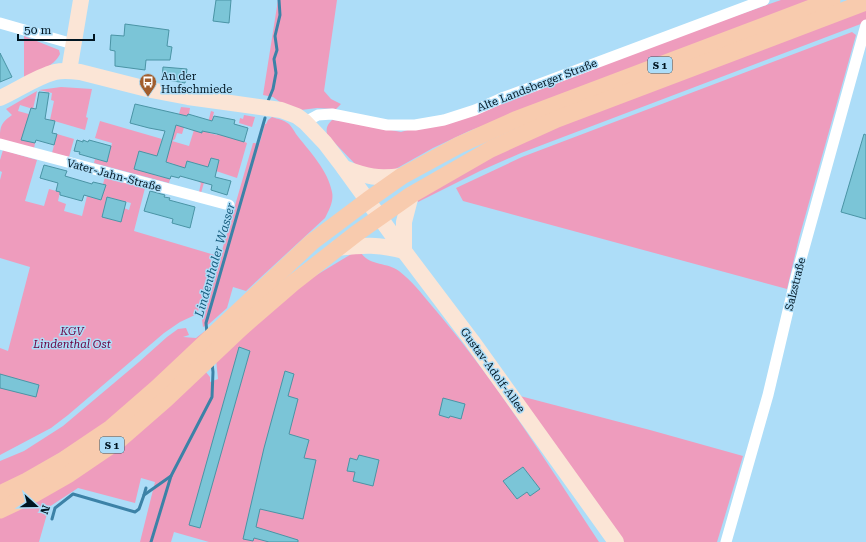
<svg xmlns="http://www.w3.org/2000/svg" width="866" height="542" viewBox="0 0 866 542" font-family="'Roboto Serif',serif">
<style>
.green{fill:#ee9cbd;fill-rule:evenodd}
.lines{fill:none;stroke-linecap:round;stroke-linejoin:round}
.stream{stroke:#3c82a7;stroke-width:3}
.building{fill:#7bc5d7;stroke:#4a94a5}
.street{stroke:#fff;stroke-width:11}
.secondary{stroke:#fbe5d6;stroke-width:16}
.primary{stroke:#f8cbae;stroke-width:17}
.labels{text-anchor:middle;stroke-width:3;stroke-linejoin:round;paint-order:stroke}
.shield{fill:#adddf8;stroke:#345162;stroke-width:1}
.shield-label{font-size:10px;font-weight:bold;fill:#001521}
.poi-label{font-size:11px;fill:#001521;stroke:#adddf8;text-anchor:start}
.street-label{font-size:11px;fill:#001521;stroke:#adddf8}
.park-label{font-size:11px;font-style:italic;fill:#6b013f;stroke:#adddf8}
.water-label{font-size:12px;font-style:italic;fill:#175d7e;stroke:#adddf8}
</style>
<rect width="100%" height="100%" fill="#adddf8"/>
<!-- green -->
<g class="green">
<path d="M278,0H337L324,91L331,99L341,104L336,109L317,108L301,110L280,102L273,97L263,95Z"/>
<path d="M781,0H819L469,131L433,148L392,171L359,168L327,135C326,128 327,125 332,120L345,121L401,132L411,129Z"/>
<path d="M866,9V22L521,153L480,171L418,202L417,200L421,195L528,138Z"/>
<path d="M852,32L856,35L799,238L787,289L463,201L456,188L522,157Z"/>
<path d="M24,36L59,50L60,54C54,67 36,72 24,78Z"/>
<path d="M61,87L92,89L86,117L88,118L85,130L51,120L22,139L35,143L34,149L0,139C0,126 1,123 12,115L6,109L37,91L33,109L20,105L18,111L50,120L54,101L51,100L52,93L39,90Z"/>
<path d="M181,107L190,108L189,114H188L182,134L177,133L175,139L172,141L189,146L194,130L202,133L203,129L206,130L211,111L214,112L209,133L217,135L218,130L247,143L237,178L216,171L219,160L211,158L201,193L199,192L201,183L199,182L203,166L187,161L182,177L180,176L174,164L159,160L155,175L170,179L169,183L94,163L95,159L107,162L112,143L95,138L100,121L162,139L159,149L168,152Z"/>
<path d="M244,115L255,117L252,127L239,123L240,118L243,119Z"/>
<path d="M272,117C278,119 284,120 289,124C292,127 294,131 296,134C309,151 328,170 332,192C334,201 329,210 325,218L246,291L233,287L227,308L209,324L203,327L202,320L253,143H255L259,145L265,124H266L268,120Z"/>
<path d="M57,134L74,139L69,157L52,153Z"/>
<path d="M3,150L37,160L25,201L44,206L49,189L60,192L58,201L66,204L64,211L82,216L87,196L101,200L105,185L103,184L105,177L145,188L134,231L218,256L204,303L195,315L180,322L164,333L68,415L51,428L0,455V348L8,351L30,267L0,258V180L2,172L0,171V160ZM107,197L131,203L129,210L124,208L121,222L102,217Z"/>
<path d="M353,253H361C370,266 387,262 399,271C412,281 422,294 432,306C495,379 546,462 599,542H209L174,532L171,542H140L155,482L141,478L135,503L78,488L49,507L39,542H0V518L205,371L210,377V382L218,379L216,359L305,282Z"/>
<path d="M186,328L189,335L183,337L196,338L205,331V335L100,429L0,488V461L24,451L63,426L139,362L167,337L178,329Z"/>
<path d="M520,396L650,430L743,456L717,542H623Z"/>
</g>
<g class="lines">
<!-- stream -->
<g class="stream">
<path d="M268,101L273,89L276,73L274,59L277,50L275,36L280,15L279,0"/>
<path d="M207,333L206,323L265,118"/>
<path d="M144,495L146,488"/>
<path d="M52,519L55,508L73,494L135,512L139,509L144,495L171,476"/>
<path d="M151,542L171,476L212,397L213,372L212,363"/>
</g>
</g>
<!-- building -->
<g class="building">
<path d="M216,0H231L229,23L213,21Z"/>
<path d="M125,24L169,30L167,46L172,47L170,60H146L145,70L115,66V51L110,50L111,35L124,36Z"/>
<path d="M0,53L12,77L0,82Z"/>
<path d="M163,67L187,69L185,83L162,79Z"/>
<path d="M39,92L49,93L45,119L55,121L52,133L57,134L54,145L36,140L35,143L21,140L31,108L36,109Z"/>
<path d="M135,104L187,116L188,114L212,121L214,116L235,120L234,124L248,128L244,142L217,134L202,131V133L176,125L166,162L185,168L187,161L208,167L211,158L219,160L215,177L231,181L227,195L211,190L212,185L180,176L179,178L171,176L170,179L134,169L139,151L157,156L165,131L149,128L130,123Z"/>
<path d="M864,134L866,135V219L841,212Z"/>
<path d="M77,140L83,142V140L88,142L89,140L111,146L107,162L79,154L80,152L74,151Z"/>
<path d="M44,165L67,171L65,176L92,184L93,182L106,185L101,200L84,195L82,201L60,195V192L56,191L58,183L40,178Z"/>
<path d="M150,191L165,195L164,197L170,198L169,200L195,207L190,228L172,223L173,219L144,211Z"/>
<path d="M107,197L126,202L121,222L102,217Z"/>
<path d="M239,347L250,351L200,528L189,525Z"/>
<path d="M285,371L294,374L288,396L298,399L289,434L309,440L304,458L316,460L303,519L260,509L256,527L298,540V542H269L254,538L253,541L243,539L264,448Z"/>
<path d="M0,374L39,385L36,397L0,388Z"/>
<path d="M443,398L465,404L461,419L450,416L449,418L439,415Z"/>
<path d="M359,455L379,460L373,486L353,481L355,472L347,471L350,458L357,460Z"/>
<path d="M523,467L540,489L530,496L527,492L517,499L503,481Z"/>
</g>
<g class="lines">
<!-- street -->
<g class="street">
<path d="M0,23L73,44"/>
<path d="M305,122L318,115L332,114L387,125H415L444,120L475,110L502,98L764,0"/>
<path d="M0,144L229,205"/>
<path d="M726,542L768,395L796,277L866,25"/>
</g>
<!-- secondary -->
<g class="secondary">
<path d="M69,71L81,0"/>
<path d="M0,98C18,90 36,77 55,72C63,70 72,71 80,72L151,90L188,97L281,110L297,116L305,122L325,143L344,168L404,251L472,341L616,542"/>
<path d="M344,168C368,177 377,179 402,176"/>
<path d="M337,248C364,245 378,244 404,251"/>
<path d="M404,251V222L411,195"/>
</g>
<!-- primary -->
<g class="primary">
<path d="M0,494L27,481L62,461L111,428L157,388L312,242L368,200L402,176L459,145L515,120L832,0"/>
<path d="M0,510L34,494L69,474L119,440L166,399L240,329L293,283L357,233L411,195L491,149L557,119L866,2"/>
</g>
</g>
<!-- icons -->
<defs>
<g id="bus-pin" transform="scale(0.9)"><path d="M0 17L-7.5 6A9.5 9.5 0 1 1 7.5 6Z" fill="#a15d2d" stroke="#adddf8"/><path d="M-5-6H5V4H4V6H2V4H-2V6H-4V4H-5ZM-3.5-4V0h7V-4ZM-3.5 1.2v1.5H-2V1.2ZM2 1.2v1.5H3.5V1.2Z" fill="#fff"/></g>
</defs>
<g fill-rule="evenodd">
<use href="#bus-pin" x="148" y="82"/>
</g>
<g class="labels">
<!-- shield labels -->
<g class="shield">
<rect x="648" y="57" width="24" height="16" rx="3"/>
<rect x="100" y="437" width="24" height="16" rx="3"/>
</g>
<g class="shield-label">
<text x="660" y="69">S 1</text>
<text x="112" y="449">S 1</text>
</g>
<!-- poi labels -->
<g class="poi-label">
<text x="161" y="80">An der<tspan x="161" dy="13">Hufschmiede</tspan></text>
</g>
<!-- street labels -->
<g class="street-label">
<text transform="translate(537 85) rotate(-21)" y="4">Alte Landsberger Straße</text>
<text transform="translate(114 175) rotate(15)" y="4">Vater-Jahn-Straße</text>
<text transform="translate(795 284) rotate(-76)" y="4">Salzstraße</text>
<text transform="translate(493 370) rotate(54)" y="4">Gustav-Adolf-Allee</text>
</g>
<!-- park labels -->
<g class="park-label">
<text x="72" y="335">KGV<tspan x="72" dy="13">Lindenthal Ost</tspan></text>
</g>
<!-- water labels -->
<g class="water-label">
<text transform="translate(215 260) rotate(-74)" y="4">Lindenthaler Wasser</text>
</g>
</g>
<!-- north arrow -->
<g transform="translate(36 506) rotate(111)" stroke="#adddf8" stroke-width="3" paint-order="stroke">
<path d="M0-3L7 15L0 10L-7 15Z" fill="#001521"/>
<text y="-6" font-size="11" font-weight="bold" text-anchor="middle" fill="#001521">N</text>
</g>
<!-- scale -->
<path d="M18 34v6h76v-6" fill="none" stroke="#001521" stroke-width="2"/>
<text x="24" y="34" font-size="12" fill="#001521" stroke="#adddf8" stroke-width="3" paint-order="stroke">50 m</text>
</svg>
